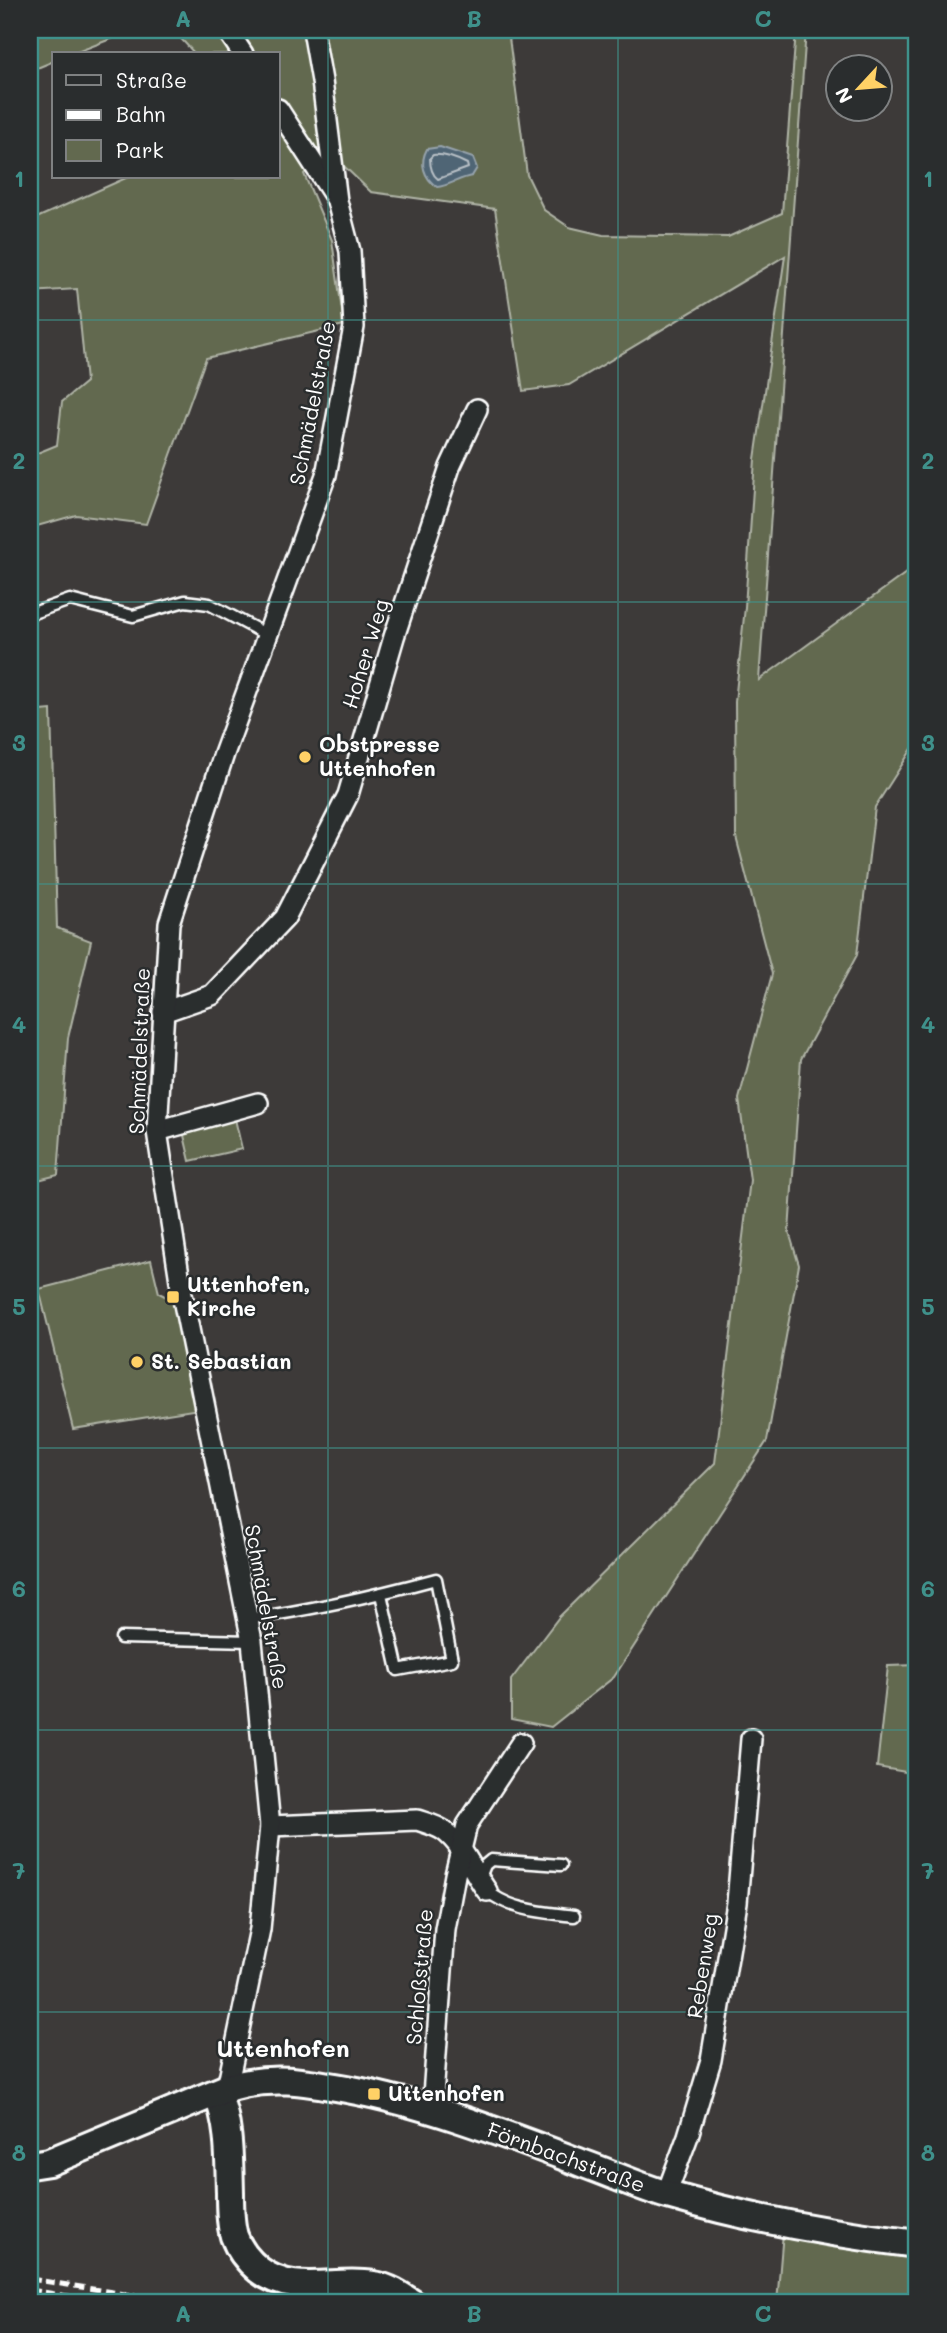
<svg xmlns="http://www.w3.org/2000/svg" width="947" height="2333" viewBox="0 0 947 2333" font-family="Mali,sans-serif">
<style>
.green{fill:#62694f;stroke:#b0b4a7;stroke-width:2}
.water{fill:#506574;stroke:#96a3ac;stroke-width:2}
.lines{fill:none;stroke-linecap:round;stroke-linejoin:round}
.shore{stroke:#b9c1c7;stroke-width:2}
.lane-casing{stroke:#fff;stroke-width:15}
.street-casing{stroke:#fff;stroke-width:24}
.secondary-casing{stroke:#fff;stroke-width:32}
.lane{stroke:#2a2d2e;stroke-width:10}
.street{stroke:#2a2d2e;stroke-width:19}
.secondary{stroke:#2a2d2e;stroke-width:26}
.rail{stroke:#fff;stroke-width:5;stroke-dasharray:10 5;stroke-linecap:butt}
.grid{fill:none;stroke:#3f918b;stroke-width:2;stroke-opacity:0.55}
.poi-dot{fill:#ffd166;stroke:#2a2d2e;stroke-width:2.5}
.labels{text-anchor:middle;stroke-width:5;stroke-linejoin:round;paint-order:stroke}
.street-label{font-size:21px;fill:#fff;stroke:#2a2d2e}
.poi-label{font-size:21px;font-weight:bold;fill:#fff;stroke:#2a2d2e;text-anchor:start}
.quarter-label{font-size:24px;font-weight:bold;fill:#fff;stroke:#2a2d2e}
.neatline{fill:none;stroke:#3f918b;stroke-width:2.5}
.grid-label{font-size:23px;text-anchor:middle;font-weight:bold;fill:#3f918b}
</style>
<rect width="100%" height="100%" fill="#3d3a39"/>
<filter id="ink" filterUnits="userSpaceOnUse"><feTurbulence type="fractalNoise" baseFrequency=".0143" numOctaves="2"/><feDisplacementMap in="SourceGraphic" scale="14" xChannelSelector="R" yChannelSelector="G"/><feConvolveMatrix kernelMatrix="1 2 1 2 8 2 1 2 1" color-interpolation-filters="sRGB"/></filter>
<g filter="url(#ink)">
<!-- green -->
<g class="green">
<path d="M30,30H134L72,54H54V61L30,71Z"/>
<path d="M173,30H508L527,175L544,210L569,227L603,235L728,237L782,213L796,30H806L759,680L917,565V741L875,807L857,955L801,1059L789,1232L799,1265L767,1441L614,1677L551,1727L511,1719V1680L559,1617L715,1463L750,1180L739,1099L772,974L736,837L735,702L745,607L755,459L785,256L569,385L523,391L495,209L371,192L326,149L304,174L332,240L344,325L206,358L146,524L76,515L30,528V456L57,445L62,402L86,382L77,289L30,292V221L128,177H278V54H195Z"/>
<path d="M51,710L57,928L91,941L68,1038L58,1175L30,1182V712Z"/>
<path d="M235,1119L242,1149L190,1161L183,1131Z"/>
<path d="M151,1260L159,1293L180,1304L199,1409L73,1429L39,1289Z"/>
<path d="M917,1665V1774L877,1767L888,1666Z"/>
<path d="M783,2232L917,2253V2303H777Z"/>
</g>
<!-- water -->
<path class="water" d="M440,147L473,158L477,168L472,176C459,178 449,186 437,187C424,178 419,163 427,149Z"/>
<g class="lines">
<!-- shore -->
<path class="shore" d="M433,155C444,154 457,159 467,164L468,168L438,179C431,174 430,166 430,158Z"/>
<!-- lane casing -->
<g class="lane-casing">
<g id="lane">
<path d="M30,614L70,600L133,616L185,601L209,604L267,635"/>
<path d="M247,1619C311,1610 373,1596 436,1579L452,1660L398,1670L381,1594"/>
<path d="M121,1638L252,1641"/>
<path d="M479,1880L485,1865L491,1860L561,1865"/>
<path d="M487,1891C512,1911 543,1912 574,1916"/>
</g>
</g>
<!-- street casing -->
<g class="street-casing">
<g id="street">
<path d="M227,30L243,54"/>
<path d="M278,109L335,197"/>
<path d="M163,1012L212,995L285,918L348,795L394,637L450,467L477,409"/>
<path d="M157,1131L258,1103"/>
<path d="M270,1826L417,1820C426,1823 436,1825 444,1831C463,1845 473,1872 487,1891"/>
<path d="M227,2088L260,1929L270,1826L252,1641L182,1294L157,1131L169,923L224,754L326,475L354,327L350,251L337,201L322,81L313,30"/>
<path d="M432,2110L445,1929L455,1875L467,1825L521,1743"/>
<path d="M666,2195L688,2136L711,2060L737,1903L751,1739"/>
</g>
</g>
<!-- secondary casing -->
<g class="secondary-casing">
<g id="secondary">
<path d="M217,2093C230,2125 229,2158 230,2193C230,2207 230,2222 234,2236C239,2250 248,2261 259,2270C294,2297 335,2278 374,2285C388,2287 400,2295 412,2303"/>
<path d="M30,2165L49,2162L227,2088C270,2075 304,2081 347,2089C428,2104 507,2135 584,2164C612,2174 640,2187 668,2195C750,2219 833,2234 917,2244"/>
</g>
</g>
<!-- lane -->
<use href="#lane" class="lane"/>
<!-- street -->
<use href="#street" class="street"/>
<!-- secondary -->
<use href="#secondary" class="secondary"/>
<!-- rail -->
<g class="rail">
<path d="M30,2279L182,2303"/>
<path d="M30,2290L113,2303"/>
</g>
</g>
</g>
<!-- grid -->
<path class="grid" d="M328,30V2303M618,30V2303M30,320H917M30,602H917M30,884H917M30,1166H917M30,1448H917M30,1730H917M30,2012H917"/>
<!-- markers -->
<g class="poi-dot">
<circle cx="305" cy="757" r="7"/>
<rect x="166" y="1290" width="14" height="14" rx="3.5"/>
<circle cx="137" cy="1362" r="7"/>
<rect x="367" y="2087" width="14" height="14" rx="3.5"/>
</g>
<g class="labels">
<!-- street labels -->
<g class="street-label">
<text transform="translate(313 403) rotate(-79)" y="7">Schmädelstraße</text>
<text transform="translate(366 654) rotate(-73)" y="7">Hoher Weg</text>
<text transform="translate(140 1051) rotate(-88)" y="7">Schmädelstraße</text>
<text transform="translate(266 1607) rotate(80)" y="7">Schmädelstraße</text>
<text transform="translate(703 1966) rotate(-81)" y="7">Rebenweg</text>
<text transform="translate(420 1977) rotate(-85)" y="7">Schloßstraße</text>
<text transform="translate(566 2158) rotate(20)" y="7">Förnbachstraße</text>
</g>
<!-- poi labels -->
<g class="poi-label">
<text x="319" y="752">Obstpresse<tspan x="319" dy="24">Uttenhofen</tspan></text>
<text x="187" y="1292">Uttenhofen,<tspan x="187" dy="24">Kirche</tspan></text>
<text x="151" y="1369">St. Sebastian</text>
<text x="388" y="2101">Uttenhofen</text>
</g>
<!-- quarter labels -->
<g class="quarter-label">
<text x="283" y="2057">Uttenhofen</text>
</g>
</g>
<!-- margin -->
<rect width="947" height="2333" fill="none" stroke="#2a2d2e" stroke-width="77"/>
<!-- legend -->
<rect x="52" y="52" width="228" height="126" fill="#2a2d2e" stroke="#7f8182" stroke-width="2"/>
<rect x="66" y="75" width="35" height="10" fill="#2a2d2e" stroke="#7f8182" stroke-width="2"/>
<text x="116" y="88" font-size="21" fill="#ffffff">Straße</text>
<rect x="66" y="110" width="35" height="10" fill="#ffffff" stroke="#7f8182" stroke-width="2"/>
<text x="116" y="122" font-size="21" fill="#ffffff">Bahn</text>
<rect x="66" y="140" width="35" height="21" fill="#62694f" stroke="#7f8182" stroke-width="2"/>
<text x="116" y="158" font-size="21" fill="#ffffff">Park</text>
<!-- north arrow -->
<g transform="translate(859 88) rotate(244)"><circle r="33" fill="#2a2d2e" stroke="#7f8182" stroke-width="2"/>
<path d="M0-5L12 26L0 18L-12 26Z" fill="#ffd166"/>
<text y="-10" font-size="19" font-weight="bold" text-anchor="middle" fill="#ffffff">N</text>
</g>
<rect x="38" y="38" width="870" height="2256" class="neatline"/>
<g class="grid-label">
<text x="183" y="27">A</text>
<text x="474" y="27">B</text>
<text x="763" y="27">C</text>
<text x="19" y="187">1</text>
<text x="928" y="187">1</text>
<text x="19" y="469">2</text>
<text x="928" y="469">2</text>
<text x="19" y="751">3</text>
<text x="928" y="751">3</text>
<text x="19" y="1033">4</text>
<text x="928" y="1033">4</text>
<text x="19" y="1315">5</text>
<text x="928" y="1315">5</text>
<text x="19" y="1597">6</text>
<text x="928" y="1597">6</text>
<text x="19" y="1879">7</text>
<text x="928" y="1879">7</text>
<text x="19" y="2161">8</text>
<text x="928" y="2161">8</text>
<text x="183" y="2322">A</text>
<text x="474" y="2322">B</text>
<text x="763" y="2322">C</text>
</g>
</svg>
